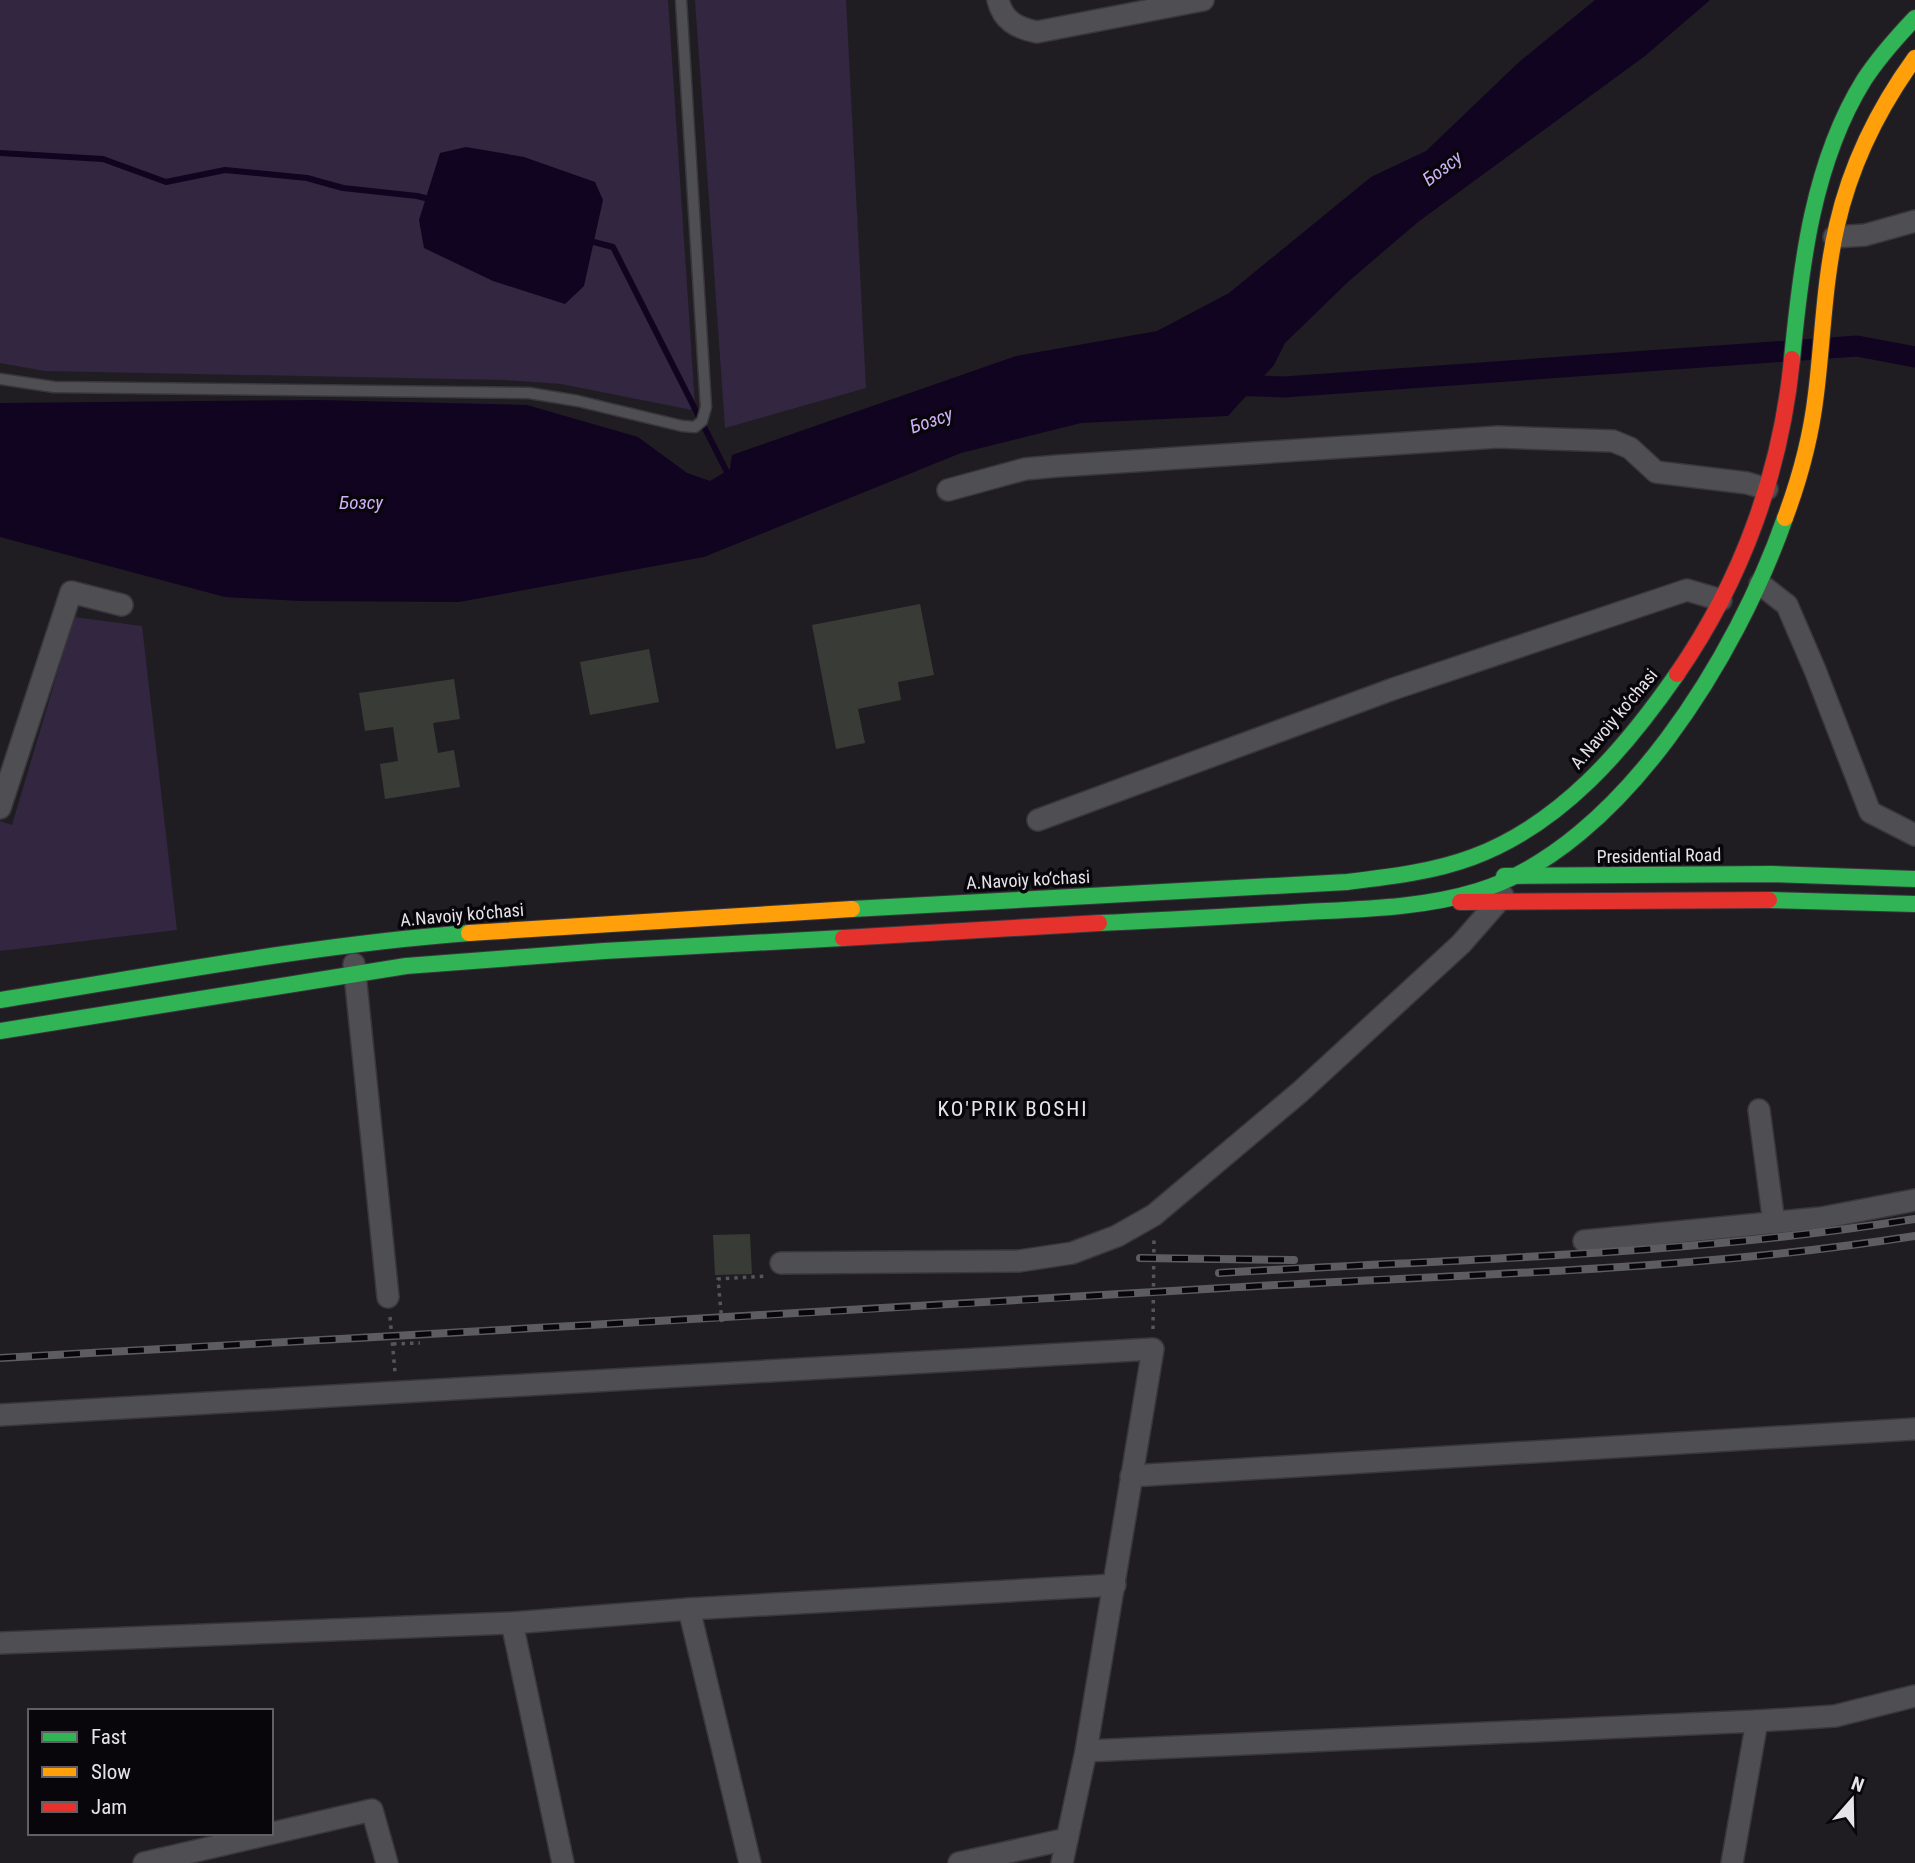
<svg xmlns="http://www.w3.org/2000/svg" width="1915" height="1863" viewBox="0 0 1915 1863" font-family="'Roboto Condensed',sans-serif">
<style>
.green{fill:#322641}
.water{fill:#110421}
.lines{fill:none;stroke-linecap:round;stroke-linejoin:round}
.stream{stroke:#110421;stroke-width:6}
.canal{stroke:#110421;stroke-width:21}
.building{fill:#393c36}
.lane-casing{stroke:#39373b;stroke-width:13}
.street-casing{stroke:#39373b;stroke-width:24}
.fast-casing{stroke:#39373b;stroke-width:18}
.slow-casing{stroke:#39373b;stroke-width:18}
.jam-casing{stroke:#39373b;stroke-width:18}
.path{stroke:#565559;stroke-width:3.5;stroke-dasharray:3.5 5;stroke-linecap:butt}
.lane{stroke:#4f4e52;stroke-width:10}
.street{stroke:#4f4e52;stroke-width:21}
.fast{stroke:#30b455;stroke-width:16}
.slow{stroke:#ff9f0a;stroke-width:16}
.jam{stroke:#e5322d;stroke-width:16}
.rail-casing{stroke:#5d5c60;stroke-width:8}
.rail{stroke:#08060a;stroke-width:5;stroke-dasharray:16;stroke-linecap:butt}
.labels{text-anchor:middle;stroke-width:7;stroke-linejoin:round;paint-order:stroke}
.street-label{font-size:18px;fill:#e6e3ea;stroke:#08060a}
.water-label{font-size:19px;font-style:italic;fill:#ceb1f6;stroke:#08060a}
.quarter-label{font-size:21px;letter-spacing:2px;fill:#e6e3ea;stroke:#08060a}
</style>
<rect width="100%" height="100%" fill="#1f1d22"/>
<!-- green -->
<g class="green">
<path d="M0,0H668L695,405L690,410L687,409L561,384L504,380L45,371L0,363Z"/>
<path d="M695,0H846L866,388L725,428Z"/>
<path d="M74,617L142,626L177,930L0,951V821L12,825Z"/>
</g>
<!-- water -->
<g class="water">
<path d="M1595,0H1710L1645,56L1418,222L1349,281L1285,343L1274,365L1228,416L1081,423L961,453L704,557L459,602L301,601L225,597L0,537V403L318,400L527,405L638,437L687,473L710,481L730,469L732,455L1016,356L1157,331L1229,293L1371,177L1426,151L1519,62Z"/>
<path d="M466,147L524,157L595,182L603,200L584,286L565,304L493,281L424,248L419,220L440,153Z"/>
</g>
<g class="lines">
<!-- stream -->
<g class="stream">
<path d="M0,153L103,159L166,182L225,170L307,178L343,188L417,196L433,200"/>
<path d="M586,240L613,247L730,478"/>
</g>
<!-- canal -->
<path class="canal" d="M1227,385L1284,387L1857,346L1915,357"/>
</g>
<!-- building -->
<g class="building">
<path d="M920,604L934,675L898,682L901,700L858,709L865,743L836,749L812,625Z"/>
<path d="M649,649L659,702L590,715L580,662Z"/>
<path d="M454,679L460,719L433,723L438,753L454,750L460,787L385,799L380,764L398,761L393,727L365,731L359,693Z"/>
<path d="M750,1234L752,1274L715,1275L713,1235Z"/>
</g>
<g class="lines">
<!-- lane casing -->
<g class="lane-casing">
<path id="lane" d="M0,379L54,387L529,393L578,401L682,426L695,427L702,421L706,407L681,0"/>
</g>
<!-- street casing -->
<g class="street-casing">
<g id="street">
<path d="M998,0C1003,21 1017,28 1037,32L1203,0"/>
<path d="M1834,237L1865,235L1915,221"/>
<path d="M948,490L1025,469L1058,466L1498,437L1613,441L1630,448L1656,472L1747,483L1767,489"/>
<path d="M1760,584L1787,605L1815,670L1870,812L1915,835"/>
<path d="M0,808L71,592L122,605"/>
<path d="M1038,820L1393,689L1687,590L1721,600"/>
<path d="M354,964L388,1297"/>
<path d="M1759,1110L1774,1223"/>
<path d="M1584,1241L1821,1218L1915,1200"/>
<path d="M781,1263L1019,1261L1072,1253L1117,1236L1154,1215L1300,1092L1461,944L1503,896"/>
<path d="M0,1415L1153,1349L1086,1751L1062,1863"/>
<path d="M1131,1476L1915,1429"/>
<path d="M689,1609L750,1863"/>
<path d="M512,1623L563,1863"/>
<path d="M0,1643L512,1623L689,1609L1115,1585"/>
<path d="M1086,1751L1757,1721L1835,1716L1915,1696"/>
<path d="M144,1863L372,1810L387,1863"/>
<path d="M959,1863L1067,1839"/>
<path d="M1732,1863L1757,1721"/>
</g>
</g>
<!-- fast casing -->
<g class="fast-casing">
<g id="fast">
<path d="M1792,359C1801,265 1813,162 1864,80C1879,57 1896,38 1915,18"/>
<path d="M1504,876L1772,874L1915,879"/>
<path d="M1769,900L1915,904"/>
<path d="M852,909L1347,882C1389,877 1433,872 1473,857C1561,824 1625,749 1677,674"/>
<path d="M1099,923C1168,920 1236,916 1305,912C1363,909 1423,908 1478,891C1622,846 1738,653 1785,518"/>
<path d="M0,1000C156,975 312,945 469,933"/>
<path d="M0,1031L406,966L604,951L843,938"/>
</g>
</g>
<!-- slow casing -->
<g class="slow-casing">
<g id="slow">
<path d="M1785,518C1800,478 1811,437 1816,394C1823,338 1824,281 1837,225C1851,164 1878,109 1915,58"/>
<path d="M469,933L852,909"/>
</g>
</g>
<!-- jam casing -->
<g class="jam-casing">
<g id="jam">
<path d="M1677,674C1742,580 1781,472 1792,359"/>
<path d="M1460,902L1769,900"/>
<path d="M843,938L1099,923"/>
</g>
</g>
<!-- path -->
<g class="path">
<path d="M390,1317L395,1372"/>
<path d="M722,1322L718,1279L766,1276"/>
<path d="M1153,1329L1154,1238"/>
<path d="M393,1344L420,1343"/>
</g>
<!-- lane -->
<use href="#lane" class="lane"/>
<!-- street -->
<use href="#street" class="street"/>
<!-- fast -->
<use href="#fast" class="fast"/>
<!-- slow -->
<use href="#slow" class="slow"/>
<!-- jam -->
<use href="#jam" class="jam"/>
<!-- rail casing -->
<g class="rail-casing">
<g id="rail">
<path d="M1140,1258L1294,1260"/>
<path d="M1219,1273C1451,1259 1685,1256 1915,1219"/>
<path d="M0,1358C408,1335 815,1313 1223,1288C1454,1274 1686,1272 1915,1236"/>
</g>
</g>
<!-- rail -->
<use href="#rail" class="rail"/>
</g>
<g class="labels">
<!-- street labels -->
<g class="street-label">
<text transform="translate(1614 719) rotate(-50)" y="6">A.Navoiy ko‘chasi</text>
<text transform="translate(1659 856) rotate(-1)" y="6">Presidential Road</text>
<text transform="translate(1028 880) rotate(-3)" y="6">A.Navoiy ko‘chasi</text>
<text transform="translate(462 915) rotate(-5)" y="6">A.Navoiy ko‘chasi</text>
</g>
<!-- water labels -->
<g class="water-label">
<text transform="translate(1442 168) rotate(-37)" y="7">Бозсу</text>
<text transform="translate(931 420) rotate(-19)" y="7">Бозсу</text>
<text x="361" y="509">Бозсу</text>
</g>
<!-- quarter labels -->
<g class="quarter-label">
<text x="1013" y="1116">KO'PRIK BOSHI</text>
</g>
</g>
<!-- legend -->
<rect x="28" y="1709" width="245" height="126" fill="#08060a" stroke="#615e64" stroke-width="2"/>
<rect x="42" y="1732" width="35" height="10" fill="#30b455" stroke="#615e64" stroke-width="2"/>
<text x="91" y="1744" font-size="21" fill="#e6e3ea">Fast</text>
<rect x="42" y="1767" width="35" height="10" fill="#ff9f0a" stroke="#615e64" stroke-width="2"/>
<text x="91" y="1779" font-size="21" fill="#e6e3ea">Slow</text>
<rect x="42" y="1802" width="35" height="10" fill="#e5322d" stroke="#615e64" stroke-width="2"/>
<text x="91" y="1814" font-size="21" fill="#e6e3ea">Jam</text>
<!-- north arrow -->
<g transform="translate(1852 1800) rotate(20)" stroke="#08060a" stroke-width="5" paint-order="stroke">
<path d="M0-5L12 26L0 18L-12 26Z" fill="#e6e3ea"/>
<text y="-10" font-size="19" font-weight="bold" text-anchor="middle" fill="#e6e3ea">N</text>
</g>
</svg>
